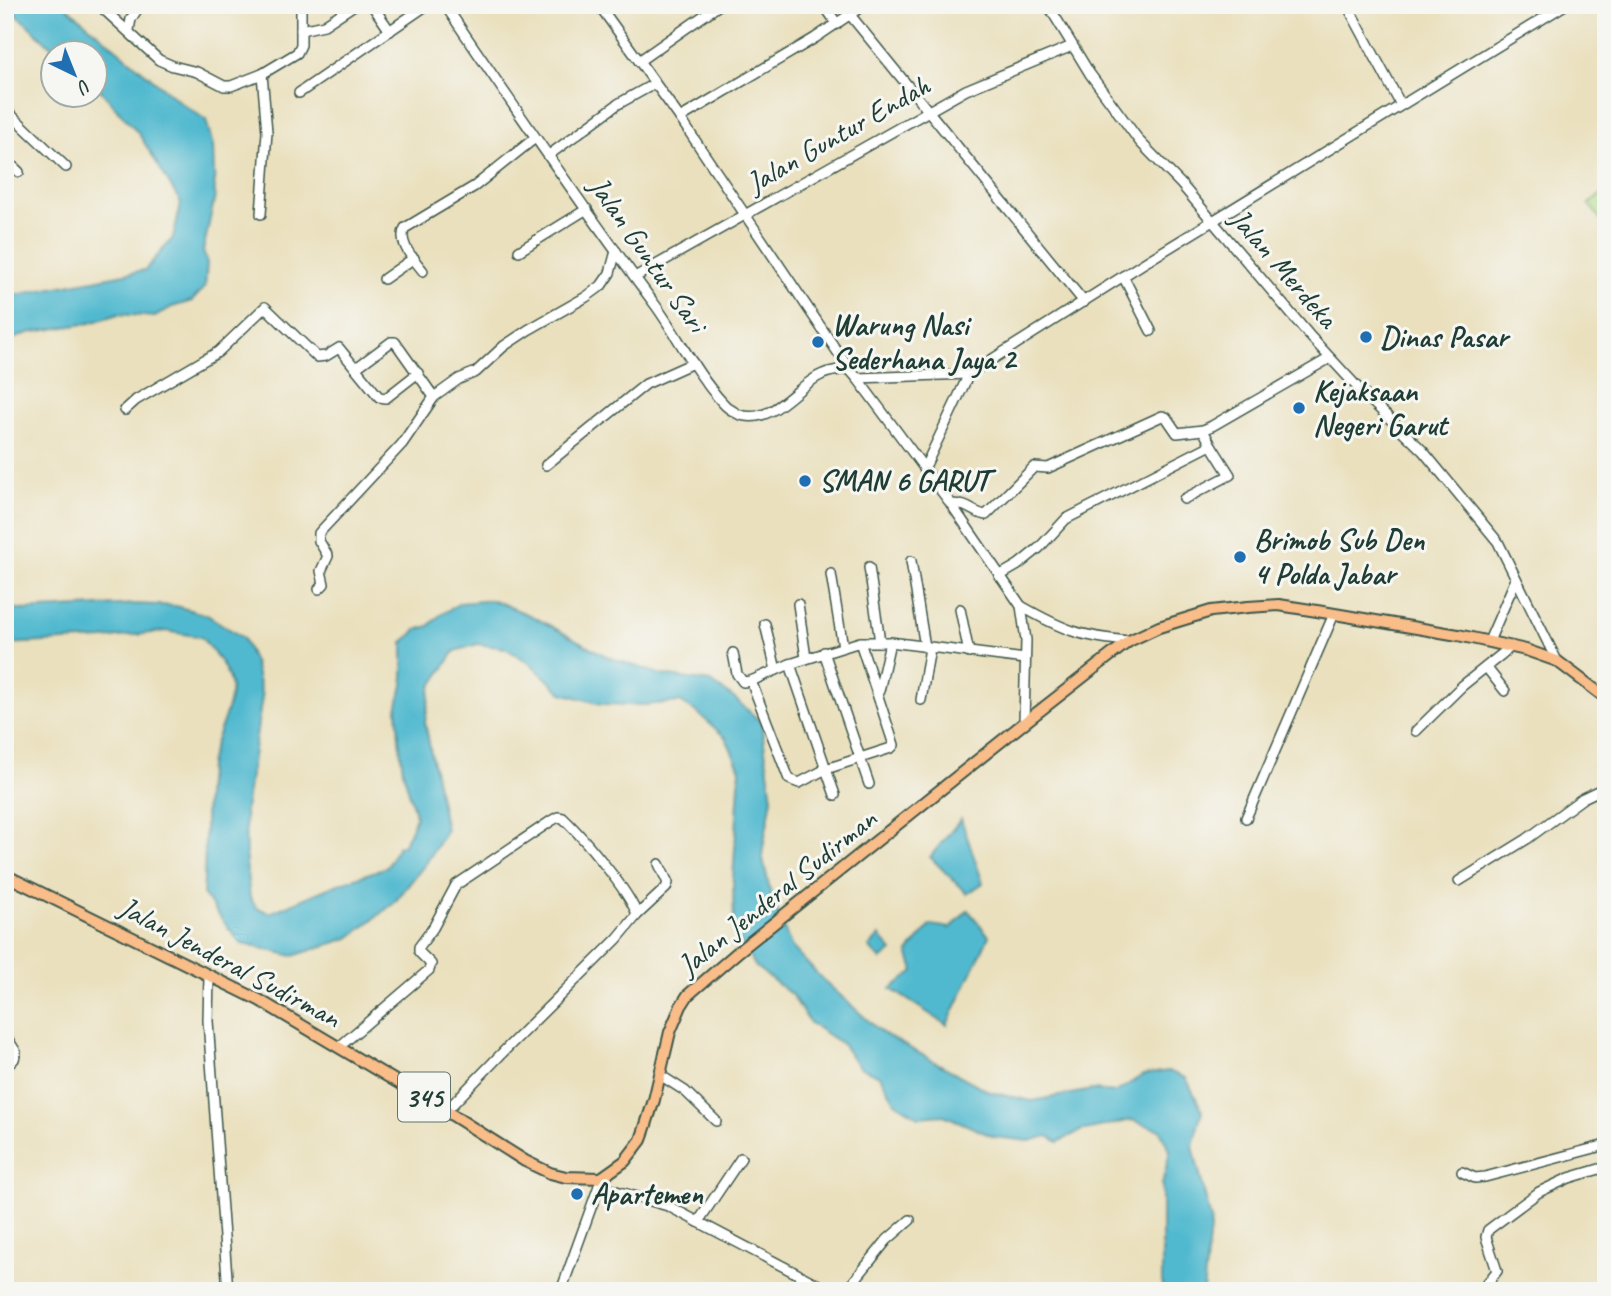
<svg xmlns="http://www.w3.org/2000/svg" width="1611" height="1296" viewBox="0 0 1611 1296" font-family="Caveat,sans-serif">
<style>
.green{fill:#abd985;stroke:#658b5c;stroke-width:2}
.water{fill:#51b9cf;stroke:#387b82;stroke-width:2}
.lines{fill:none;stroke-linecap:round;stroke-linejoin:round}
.minor-casing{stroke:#3d5549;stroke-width:12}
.major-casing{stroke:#3d5549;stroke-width:14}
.minor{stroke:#fff;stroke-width:9}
.major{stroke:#f8bd89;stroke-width:10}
.poi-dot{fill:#1f6fb2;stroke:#f6f6f2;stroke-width:2.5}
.labels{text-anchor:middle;stroke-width:6;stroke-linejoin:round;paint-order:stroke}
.shield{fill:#f6f6f2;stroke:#60746d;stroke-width:2}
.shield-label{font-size:28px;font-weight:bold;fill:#1f3d34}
.street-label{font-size:30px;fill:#1f3d34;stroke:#f6f6f2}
.poi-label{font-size:30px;font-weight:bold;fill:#1f3d34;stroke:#f6f6f2;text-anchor:start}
</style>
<rect width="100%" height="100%" fill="#f6f6f2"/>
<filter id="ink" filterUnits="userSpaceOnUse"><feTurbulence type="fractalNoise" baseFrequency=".0143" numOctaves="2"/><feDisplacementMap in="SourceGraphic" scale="14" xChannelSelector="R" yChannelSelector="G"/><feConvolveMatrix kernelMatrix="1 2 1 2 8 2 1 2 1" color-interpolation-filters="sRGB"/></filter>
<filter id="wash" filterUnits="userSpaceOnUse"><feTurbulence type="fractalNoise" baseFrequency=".00686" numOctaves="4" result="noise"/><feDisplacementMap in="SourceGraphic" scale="28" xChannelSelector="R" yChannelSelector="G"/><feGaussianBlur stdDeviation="1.57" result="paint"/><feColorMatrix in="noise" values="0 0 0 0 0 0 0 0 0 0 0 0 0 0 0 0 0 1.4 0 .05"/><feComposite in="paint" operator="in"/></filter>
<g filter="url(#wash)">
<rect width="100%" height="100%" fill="#eae0bd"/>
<!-- green -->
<path class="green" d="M1606,191V226L1589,204Z"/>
<!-- water -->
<g class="water">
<path d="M6,5H64L180,102L206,120L213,146L215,196L203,251L207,263L205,287L192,301L172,307L155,317L118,314L90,323L28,333L5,342V297L145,270L173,238L181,203L139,134L95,84L94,52H57Z"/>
<path d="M493,600L534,617L608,657L662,675L711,682L734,698L761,722L772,798L762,854L771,895L791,946L821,978L882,1033L990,1092L1032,1101L1092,1090L1116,1092L1143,1075L1168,1071L1186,1078L1202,1110L1193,1146L1211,1220L1203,1291H1162V1184L1170,1151L1160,1130L1132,1120L1080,1131L1058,1142L1048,1136L1029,1141L994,1137L944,1115L919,1117L895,1102L880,1076L859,1067L842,1044L810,1023L792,995L756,967L734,932L733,879L740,769L726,738L698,713L680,702L642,705L601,704L562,693L531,664L505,648L478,644L455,651L431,687L425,722L446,830L427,862L394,903L349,938L293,956L240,943L203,894C207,850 202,805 210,760C214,741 232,705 231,688C228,667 213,652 201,637L166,631L104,639L5,644V606L21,610L138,604L176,606L207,615L243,638L254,662L262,697L245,810L246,863L250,898L257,908L270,913L333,886L387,867L398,846L404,844L416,817L403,771L399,739L397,709L403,685V643L416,630L429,626L439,616L460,603Z"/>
<path d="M961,819L983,883L967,894L930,857Z"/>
<path d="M968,910L989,936L947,1025L891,989L914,971L908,952L931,925L951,928Z"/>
<path d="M880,936L892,951L881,960L869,947Z"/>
</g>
</g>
<g filter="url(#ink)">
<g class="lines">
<!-- minor casing -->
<g class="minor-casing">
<g id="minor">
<path d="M99,5L159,60L173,66L197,72L224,86H231L262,74L297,53L301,45V5"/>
<path d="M372,5L390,31"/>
<path d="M445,5C514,107 583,208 656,306C679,338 696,374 723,403C727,408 734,412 740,415C774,425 796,385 823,374C832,370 840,370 849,369L857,378L951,504L1021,606L1026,640L1024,723"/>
<path d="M599,5L680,118L849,369"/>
<path d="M824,5L837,24"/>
<path d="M842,5L1084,302"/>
<path d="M1048,5L1090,74L1140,142L1181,184L1309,335L1360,390L1423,451L1498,542L1557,661"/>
<path d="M1347,5L1401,105"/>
<path d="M129,30L131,19L140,5"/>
<path d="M301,30L324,25L354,5"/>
<path d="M639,61L719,5"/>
<path d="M299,93L427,5"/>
<path d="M5,109L66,167"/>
<path d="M680,118L815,38L864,5"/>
<path d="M549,155L618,104L654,84"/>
<path d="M5,159L19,172"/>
<path d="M261,214L267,132L262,74"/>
<path d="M519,251L587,209"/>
<path d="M423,271C414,259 397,243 405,228L475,186L535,138"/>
<path d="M1123,276L1151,331"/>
<path d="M635,277L966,90L1072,46"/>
<path d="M384,279L414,258"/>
<path d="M356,368L391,342H395L434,397"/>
<path d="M857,378L969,374"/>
<path d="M125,410L136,400L218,352L265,307L317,357L326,356L339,348L379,397L386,398L418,373"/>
<path d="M546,465L646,384L693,363"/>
<path d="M924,469L969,374L1144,263L1565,5"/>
<path d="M1184,499L1230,475L1211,445"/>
<path d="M951,504C970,504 972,513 986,515L1034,467L1048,468L1162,416L1166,417L1177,433L1203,430L1212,426L1330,358"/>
<path d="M911,561L925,647"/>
<path d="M869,567L880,642"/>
<path d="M831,574L843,647"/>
<path d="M999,576L1018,565L1039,548L1066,519L1211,445L1203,430"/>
<path d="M319,589L324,584L321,571L328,556L319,541V533L402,444L434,397L459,379L476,372L504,346L528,330L586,297L601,286L610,273L616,251"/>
<path d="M798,604L806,658"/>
<path d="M1021,606C1063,630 1081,637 1129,641"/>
<path d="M960,609L969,653"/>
<path d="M765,624L776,670"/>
<path d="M1489,641L1516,579"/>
<path d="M860,642L894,745L891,748L826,769L790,664L860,642H890L1025,659"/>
<path d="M824,652L869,784"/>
<path d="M733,653L737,674L743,682L751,681"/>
<path d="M790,664L751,681L789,779L799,783L826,769L835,795"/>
<path d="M1486,667L1505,691"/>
<path d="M879,691L890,642"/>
<path d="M921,700L930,648"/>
<path d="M1416,731L1462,686L1512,646"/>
<path d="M1246,818L1334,614"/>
<path d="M1459,881L1527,839L1583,798L1606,787"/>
<path d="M637,915L666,888L668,883L659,864"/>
<path d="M209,976L208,1021L228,1291"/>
<path d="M5,1035L16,1052L14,1059L5,1068"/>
<path d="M339,1047L429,970L431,964L419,952V947L433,928L456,885L551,821L558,817L563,818C582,836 630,892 637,915L617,939L508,1047L446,1111"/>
<path d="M660,1075L685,1091L716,1121"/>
<path d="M1462,1172L1475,1178L1485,1177L1606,1145"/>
<path d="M599,1186L668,1206L830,1291"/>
<path d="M698,1222L741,1158"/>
<path d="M561,1291L600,1183"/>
<path d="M846,1291L887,1240L910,1220"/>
<path d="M1481,1291L1497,1271L1486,1237L1488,1230L1539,1192L1569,1178L1606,1167"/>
</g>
</g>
<!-- major casing -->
<g class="major-casing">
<path id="major" d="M5,875L259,1000L446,1111L525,1161L550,1173L566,1177L601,1178L625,1161L641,1140L654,1100L670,1032L681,1006L688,995L739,951L1024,723L1129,641L1159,627L1211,611L1248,607L1279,605L1317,611L1458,635L1526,650L1557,661L1606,698"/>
</g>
<!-- minor -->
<use href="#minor" class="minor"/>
<!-- major -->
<use href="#major" class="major"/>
</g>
</g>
<!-- markers -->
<g class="poi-dot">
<circle cx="1366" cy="337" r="7"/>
<circle cx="818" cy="342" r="7"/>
<circle cx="1299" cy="408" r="7"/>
<circle cx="805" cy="481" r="7"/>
<circle cx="1240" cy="557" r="7"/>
<circle cx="577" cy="1194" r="7"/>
</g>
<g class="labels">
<!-- shield labels -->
<rect class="shield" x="398" y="1072.5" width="52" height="49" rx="5"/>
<g class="shield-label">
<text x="424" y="1107">345</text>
</g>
<!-- street labels -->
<g class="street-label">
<text transform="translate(838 134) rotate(-30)" y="10">Jalan Guntur Endah</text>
<text transform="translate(648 254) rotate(55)" y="10">Jalan Guntur Sari</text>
<text transform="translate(1284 268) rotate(49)" y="10">Jalan Merdeka</text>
<text transform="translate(777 892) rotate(-39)" y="10">Jalan Jenderal Sudirman</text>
<text transform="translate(230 962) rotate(28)" y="10">Jalan Jenderal Sudirman</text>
</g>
<!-- poi labels -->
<g class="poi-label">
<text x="832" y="335">Warung Nasi<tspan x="832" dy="34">Sederhana Jaya 2</tspan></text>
<text x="1380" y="347">Dinas Pasar</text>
<text x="1313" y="401">Kejaksaan<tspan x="1313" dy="34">Negeri Garut</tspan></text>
<text x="819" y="491">SMAN 6 GARUT</text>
<text x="1254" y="550">Brimob Sub Den<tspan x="1254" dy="34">4 Polda Jabar</tspan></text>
<text x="591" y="1204">Apartemen</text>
</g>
</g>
<!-- margin -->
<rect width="1611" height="1296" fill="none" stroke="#f6f6f2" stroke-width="28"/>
<!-- north arrow -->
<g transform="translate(74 74) rotate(137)"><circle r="33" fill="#f6f6f2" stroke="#a0aca6" stroke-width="2"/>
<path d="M0-5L12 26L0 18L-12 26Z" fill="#1f6fb2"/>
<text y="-10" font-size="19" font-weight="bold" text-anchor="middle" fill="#1f3d34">U</text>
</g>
</svg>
